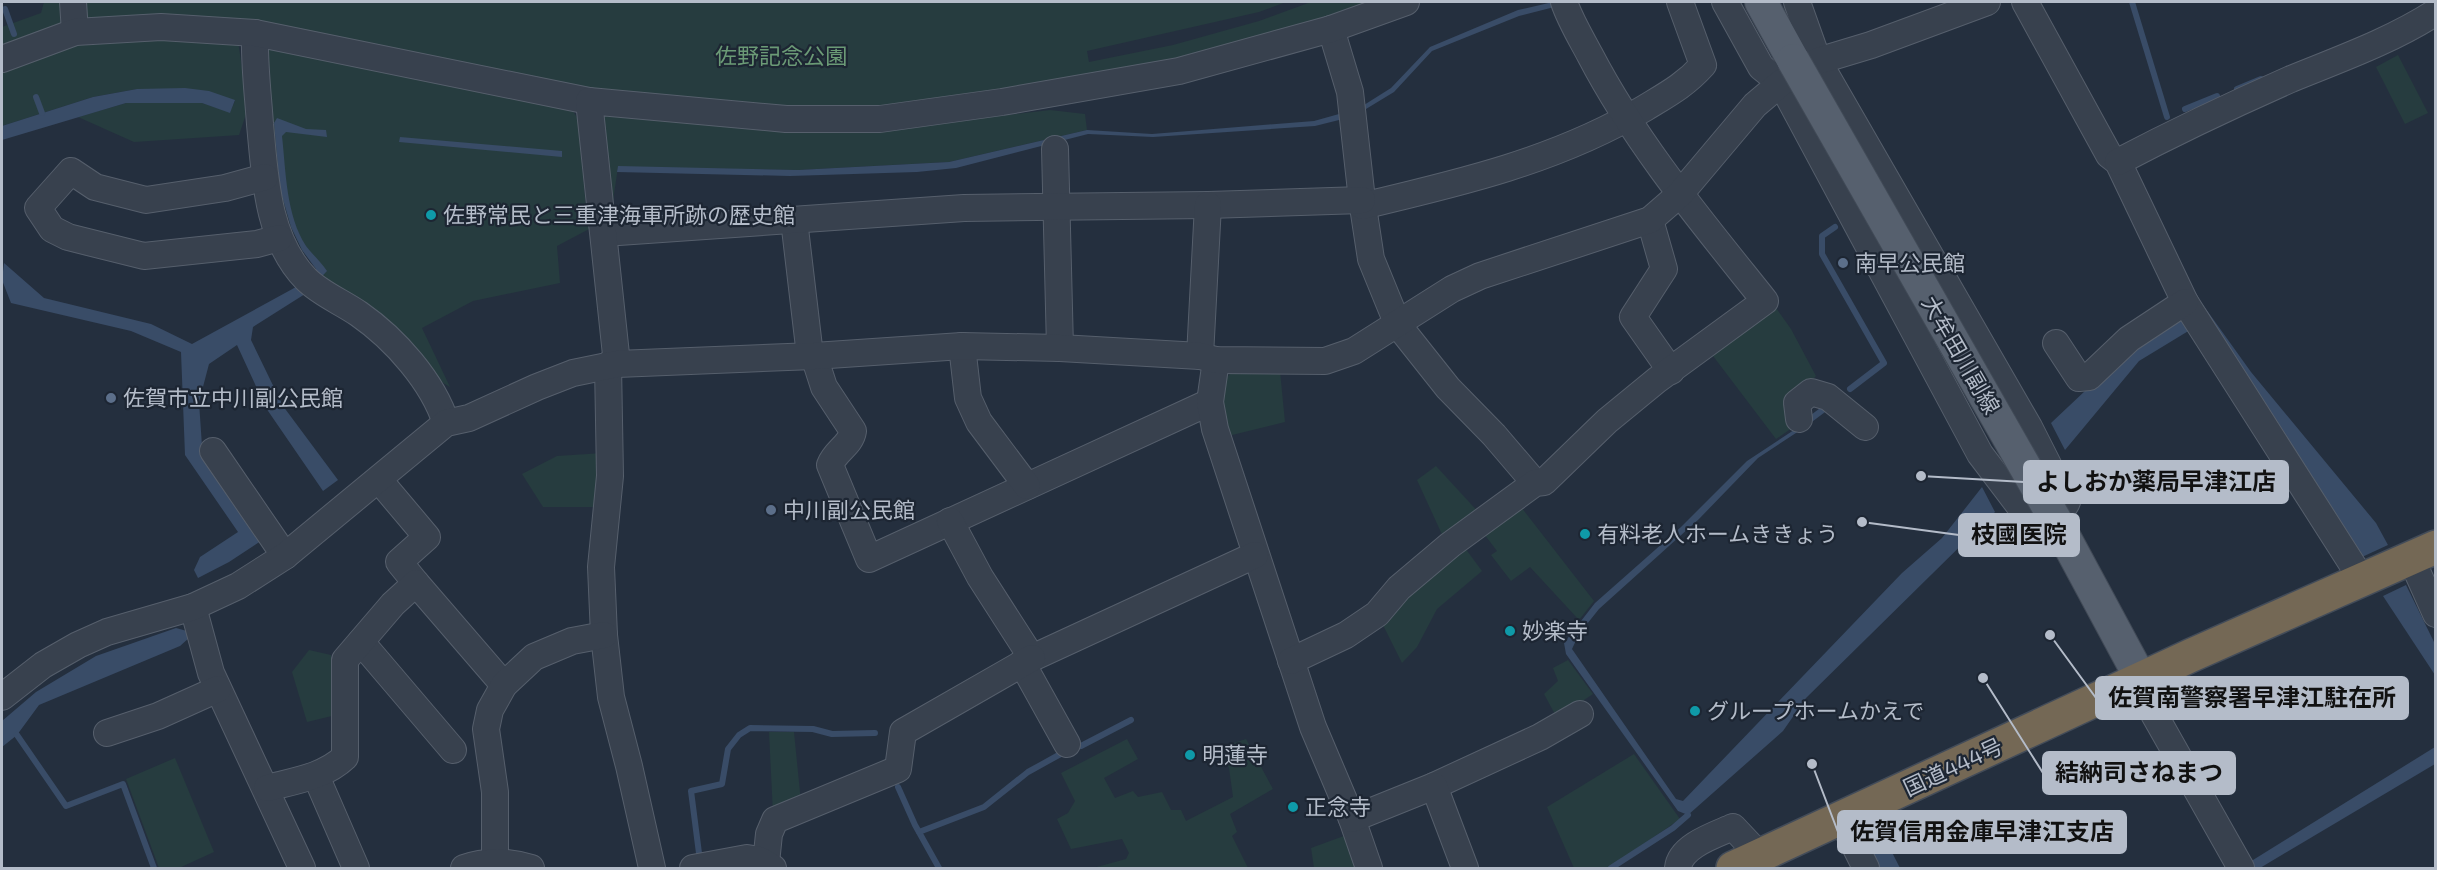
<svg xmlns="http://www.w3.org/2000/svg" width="2437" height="870" viewBox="0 0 2437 870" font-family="'Exo 2','Noto Sans JP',sans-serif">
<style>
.green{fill:#263c3f}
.water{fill:#394c67}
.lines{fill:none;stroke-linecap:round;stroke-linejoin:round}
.stream{stroke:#394c67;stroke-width:6}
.minor-casing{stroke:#565f6c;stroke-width:28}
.major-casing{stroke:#414a57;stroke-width:34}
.highway-casing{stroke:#434c59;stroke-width:36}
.minor{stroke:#38414e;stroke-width:26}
.major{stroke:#56606e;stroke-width:32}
.highway{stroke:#746855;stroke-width:33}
.major-bridge-casing{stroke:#414a57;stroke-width:34;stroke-linecap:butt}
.major-bridge{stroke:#56606e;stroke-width:32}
.culture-dot{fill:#0f9aa8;stroke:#1d2633;stroke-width:2}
.service-dot{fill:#5c6f8a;stroke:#1d2633;stroke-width:2}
.labels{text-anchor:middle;stroke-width:4.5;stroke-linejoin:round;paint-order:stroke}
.park-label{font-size:22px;fill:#6b9a76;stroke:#1d2633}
.poi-label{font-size:22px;fill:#b4bcc9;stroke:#1d2633;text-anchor:start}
.street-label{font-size:22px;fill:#b4bcc9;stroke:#1d2633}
.leader{fill:none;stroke:#b4bcc9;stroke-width:2}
.callout-dot{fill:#b4bcc9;stroke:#1d2633;stroke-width:2}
.callout{fill:#b4bcc9;stroke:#b4bcc9;stroke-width:2}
.callout-label{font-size:24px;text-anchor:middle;font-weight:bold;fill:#111}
</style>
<rect width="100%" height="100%" fill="#242f3e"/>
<!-- green -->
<g class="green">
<path d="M44,2H1286L1259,12L1087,51L1089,62L1173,45L1259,21L1311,2H1367L1321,19L1172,60L880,110L786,112L589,95L253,24L2,48V27L41,13Z"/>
<path d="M163,36L238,41L248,108L239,135L134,142L78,117L126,103H202L230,112L235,101L137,89L93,97L2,126V69L81,42Z"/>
<path d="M272,44L571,108L578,119L586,208L593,227L557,246L560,283L473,301L422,328L450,387L428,374L382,317L323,276L302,250L291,227L280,189L265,57Z"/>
<path d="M2398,55L2428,113L2405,124L2376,67Z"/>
<path d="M1050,110L1085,114L1087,130L949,162L798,170L618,167L612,208L598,124L609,112L913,126Z"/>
<path d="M1771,301L1791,329L1816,376L1790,404L1792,428L1776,439L1710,352Z"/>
<path d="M1280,371L1285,422L1224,437L1219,386L1230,374Z"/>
<path d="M603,453L601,507H543L522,474L557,456Z"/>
<path d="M1436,466L1481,515L1445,541L1417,480Z"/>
<path d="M1518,503L1594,601L1579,620L1530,567L1511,581L1491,555L1497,551L1481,530Z"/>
<path d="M1462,544L1482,571L1437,609L1417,647L1402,663L1380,619Z"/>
<path d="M309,650L331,655L332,716L307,722L292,672Z"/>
<path d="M1568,660L1593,694L1557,718L1544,694L1558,681L1553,668Z"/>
<path d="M769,732H794L801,802L773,814Z"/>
<path d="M1127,739L1138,759L1104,778L1115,798L1133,791L1138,797L1162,792L1171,810H1181L1186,821L1233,797L1229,768L1218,748L1246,739L1273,789L1230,814L1237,832L1232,836L1248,868H1093L1126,859L1129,853L1122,839L1071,849L1057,819L1068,813L1075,801L1061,773Z"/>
<path d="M1634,754L1680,819L1609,868H1574L1547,807Z"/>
<path d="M175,758L214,852L179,868H159L126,779Z"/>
<path d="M1352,833L1356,868H1314L1311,848Z"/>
</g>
<!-- water -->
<g class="water">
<path d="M1553,2H1574L1519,16L1432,51L1394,92L1366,109L1364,105L1391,88L1430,47L1518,10Z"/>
<path d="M185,88L209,91L235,100L230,113L202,103H126L2,140V126L93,97L137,89Z"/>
<path d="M1339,114V120L1315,126L1153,137L1088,134L956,168L917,172L790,176L617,172L618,166L798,170L949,162L1087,130L1152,134L1314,121Z"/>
<path d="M277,118L306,129L326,130L327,137L286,132L282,136C286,172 286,215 306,246C312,254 321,262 327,271L305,294L253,327L251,340L283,406L338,480L323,491L266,408L237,345L209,364L199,402L202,446L264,539L229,562L198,578L194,570L200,557L238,532L185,455L181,352L131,331L11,303L2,280L4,263L44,298L151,324L192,344L296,287L316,269L302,250L291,227L280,189L274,123Z"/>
<path d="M400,137L562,151V157L399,142Z"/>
<path d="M2203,305L2251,372L2376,523L2388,545L2362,557L2197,307Z"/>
<path d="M2181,312L2190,330L2139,361L2065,450L2051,423L2120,358Z"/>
<path d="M1797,428L1799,431L1758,458L1699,519L1599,609L1579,634L1572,649L1676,799L1683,801L1902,573L1942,538L1982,487L1995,512L1806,698L1783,731L1688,815L1678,811L1566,654L1564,643L1595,603L1681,527L1747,461Z"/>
<path d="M2406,585L2435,644V675L2383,596Z"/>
<path d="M176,628L187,631L190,637L180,646L39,705L17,735L2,747V721L36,692L96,656Z"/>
<path d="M2435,747V764L2260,868H2246L2253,860Z"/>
<path d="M1878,825L1900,868H1879L1874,859L1871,827Z"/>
</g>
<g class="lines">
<!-- stream -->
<g class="stream">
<path d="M2132,2L2167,117"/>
<path d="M5,9L14,34"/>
<path d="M2237,89L2261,79"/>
<path d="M36,97L42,113"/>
<path d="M2185,109L2217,96"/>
<path d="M1835,227L1822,236V254L1884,363L1850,389"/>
<path d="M1808,421L1824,409"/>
<path d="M17,735L66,806L123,784L154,868"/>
<path d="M1081,746L1131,720"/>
<path d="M898,787L915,825L939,868"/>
<path d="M919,832L984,807L1028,772L1066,751"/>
<path d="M700,861L691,791L722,784L728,749L739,735L750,728L813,729L832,734L875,733"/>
<path d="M1611,868L1673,828L1688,815"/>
</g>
<!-- minor casing -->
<g class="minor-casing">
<g id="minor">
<path d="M73,2L75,32"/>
<path d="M1725,2L1761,67L1781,83L1980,454L2024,512L2056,521L2067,502L2029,427L1818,61L1797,2"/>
<path d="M2025,2L2109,155L2118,162L2185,302L2354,567L2359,581"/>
<path d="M1331,29L1350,92L1362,200L1371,259L1398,325L1448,388L1494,435L1535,483"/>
<path d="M255,33C254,64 258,94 260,124C265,177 267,239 306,279C321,294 342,302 359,314C395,339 433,382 446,423"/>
<path d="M2,59L75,32L161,27L255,33L589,101"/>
<path d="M1055,149L1060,348"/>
<path d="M2118,162C2175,132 2232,105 2291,79C2340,59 2391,41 2436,12"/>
<path d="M265,177L225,188L146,200L95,187L71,171L38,208L52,229L68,237L144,256L257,244L279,238"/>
<path d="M1362,206C1460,183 1558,160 1645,108C1668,94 1685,85 1703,65L1680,2"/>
<path d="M794,220L809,347L814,356L824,387L853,431C851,445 835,451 830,465L869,559L1210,402"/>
<path d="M1650,220L1664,269L1633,317L1671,371"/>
<path d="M604,233L964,208L1208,205L1362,200"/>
<path d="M2056,343L2079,378L2089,377L2129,339L2185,302"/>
<path d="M962,346L968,398L979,422L1027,486"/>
<path d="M1200,356L1208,205"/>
<path d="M1216,360L1210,402L1215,429L1313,727L1352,819L1369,868"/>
<path d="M617,364L589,101L786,119H880L1002,102L1179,71L1331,29L1406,2"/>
<path d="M608,365L610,476L601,567L604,635L611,697L629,766L652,868"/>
<path d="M1799,419L1797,403L1811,392L1828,397L1865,427"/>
<path d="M213,451L285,556"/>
<path d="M379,480L427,537L399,562L416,583"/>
<path d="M950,521L980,577L1032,658L1255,555"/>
<path d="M2411,558L2436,614"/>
<path d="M193,607L211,673L302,868"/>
<path d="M361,642L453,750"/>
<path d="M1291,661L1346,635L1377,614L1399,588L1450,545L1535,483L1544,482L1607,421L1657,380L1765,301C1702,222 1637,145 1590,55C1581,38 1570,20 1564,2"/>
<path d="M1022,663L1067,744"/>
<path d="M2141,679L2154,714L2241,868"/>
<path d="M2,697L43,665L78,645L107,632L193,607L238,586L285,556L446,423L469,418L537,387L573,373L617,364L814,356L962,346L1060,348L1200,356L1216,360L1325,361L1354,351L1452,289L1480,276L1650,220L1680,194L1755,105L1781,83L1818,61L1871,45L1987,2"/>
<path d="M107,733L158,716L218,689"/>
<path d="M316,776L356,868"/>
<path d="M1434,786L1540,737L1580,714"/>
<path d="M267,788C294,781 324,777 345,757V660L393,604L416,583L504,685"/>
<path d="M1841,818L1866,868"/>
<path d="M1352,819L1434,786L1465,868"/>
<path d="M495,862V792L486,729L490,710L504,685L534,657L572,641L604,635"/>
<path d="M766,863L769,834L775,820L898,769L903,732L1032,658"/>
<path d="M464,868C487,860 508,861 531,868"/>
<path d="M693,868L747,858L760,860L773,868"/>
<path d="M1678,868C1680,846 1715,835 1733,827L1750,845L1757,857"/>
</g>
</g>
<!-- major casing -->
<g class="major-casing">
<g id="major">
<path d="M1761,2L1793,60"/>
<path d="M2056,521L2141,679"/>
</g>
</g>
<!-- highway casing -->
<g class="highway-casing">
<path id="highway" d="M1733,868L2192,655L2436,547"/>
</g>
<!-- minor -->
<use href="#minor" class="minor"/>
<!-- major -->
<use href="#major" class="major"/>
<!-- highway -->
<use href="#highway" class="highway"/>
<!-- major-bridge casing -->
<g class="major-bridge-casing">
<path id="major-bridge" d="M1793,60L2056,521"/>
</g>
<!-- major-bridge -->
<use href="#major-bridge" class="major-bridge"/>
</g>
<!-- markers -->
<g class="culture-dot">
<circle cx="431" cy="215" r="6"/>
<circle cx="1585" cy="534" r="6"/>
<circle cx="1510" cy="631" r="6"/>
<circle cx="1695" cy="711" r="6"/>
<circle cx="1190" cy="755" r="6"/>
<circle cx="1293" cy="807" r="6"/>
</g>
<g class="service-dot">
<circle cx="1843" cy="263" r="6"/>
<circle cx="111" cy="398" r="6"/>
<circle cx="771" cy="510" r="6"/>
</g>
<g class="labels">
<!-- park labels -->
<g class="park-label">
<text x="781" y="64">佐野記念公園</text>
</g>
<!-- poi labels -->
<g class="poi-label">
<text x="443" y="223">佐野常民と三重津海軍所跡の歴史館</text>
<text x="1855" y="271">南早公民館</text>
<text x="123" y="406">佐賀市立中川副公民館</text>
<text x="783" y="518">中川副公民館</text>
<text x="1597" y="542">有料老人ホームききょう</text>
<text x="1522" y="639">妙楽寺</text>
<text x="1707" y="719">グループホームかえで</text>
<text x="1202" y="763">明蓮寺</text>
<text x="1305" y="815">正念寺</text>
</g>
<!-- street labels -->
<g class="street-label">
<text transform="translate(1961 355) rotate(60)" y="8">大牟田川副線</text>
<text transform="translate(1953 767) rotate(-25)" y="8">国道444号</text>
</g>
</g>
<!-- callouts -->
<path class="leader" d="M1921 476L2024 482M1862 522L1959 535M2050 635L2096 698M1983 678L2043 773M1812 764L1838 832"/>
<g class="callout-dot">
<circle cx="1921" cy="476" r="6"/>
<circle cx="1862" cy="522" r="6"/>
<circle cx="2050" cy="635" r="6"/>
<circle cx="1983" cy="678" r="6"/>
<circle cx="1812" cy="764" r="6"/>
</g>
<g class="callout">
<rect x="2024" y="461" width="264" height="42" rx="6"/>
<rect x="1959" y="514" width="120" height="42" rx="6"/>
<rect x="2096" y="677" width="312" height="42" rx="6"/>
<rect x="2043" y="752" width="192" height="42" rx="6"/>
<rect x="1838" y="811" width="288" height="42" rx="6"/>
</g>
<g class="callout-label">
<text x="2156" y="490">よしおか薬局早津江店</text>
<text x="2019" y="543">枝國医院</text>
<text x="2252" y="706">佐賀南警察署早津江駐在所</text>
<text x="2139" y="781">結納司さねまつ</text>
<text x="1982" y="840">佐賀信用金庫早津江支店</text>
</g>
<!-- border -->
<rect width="2437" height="870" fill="none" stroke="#b4bcc9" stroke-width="6"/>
</svg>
